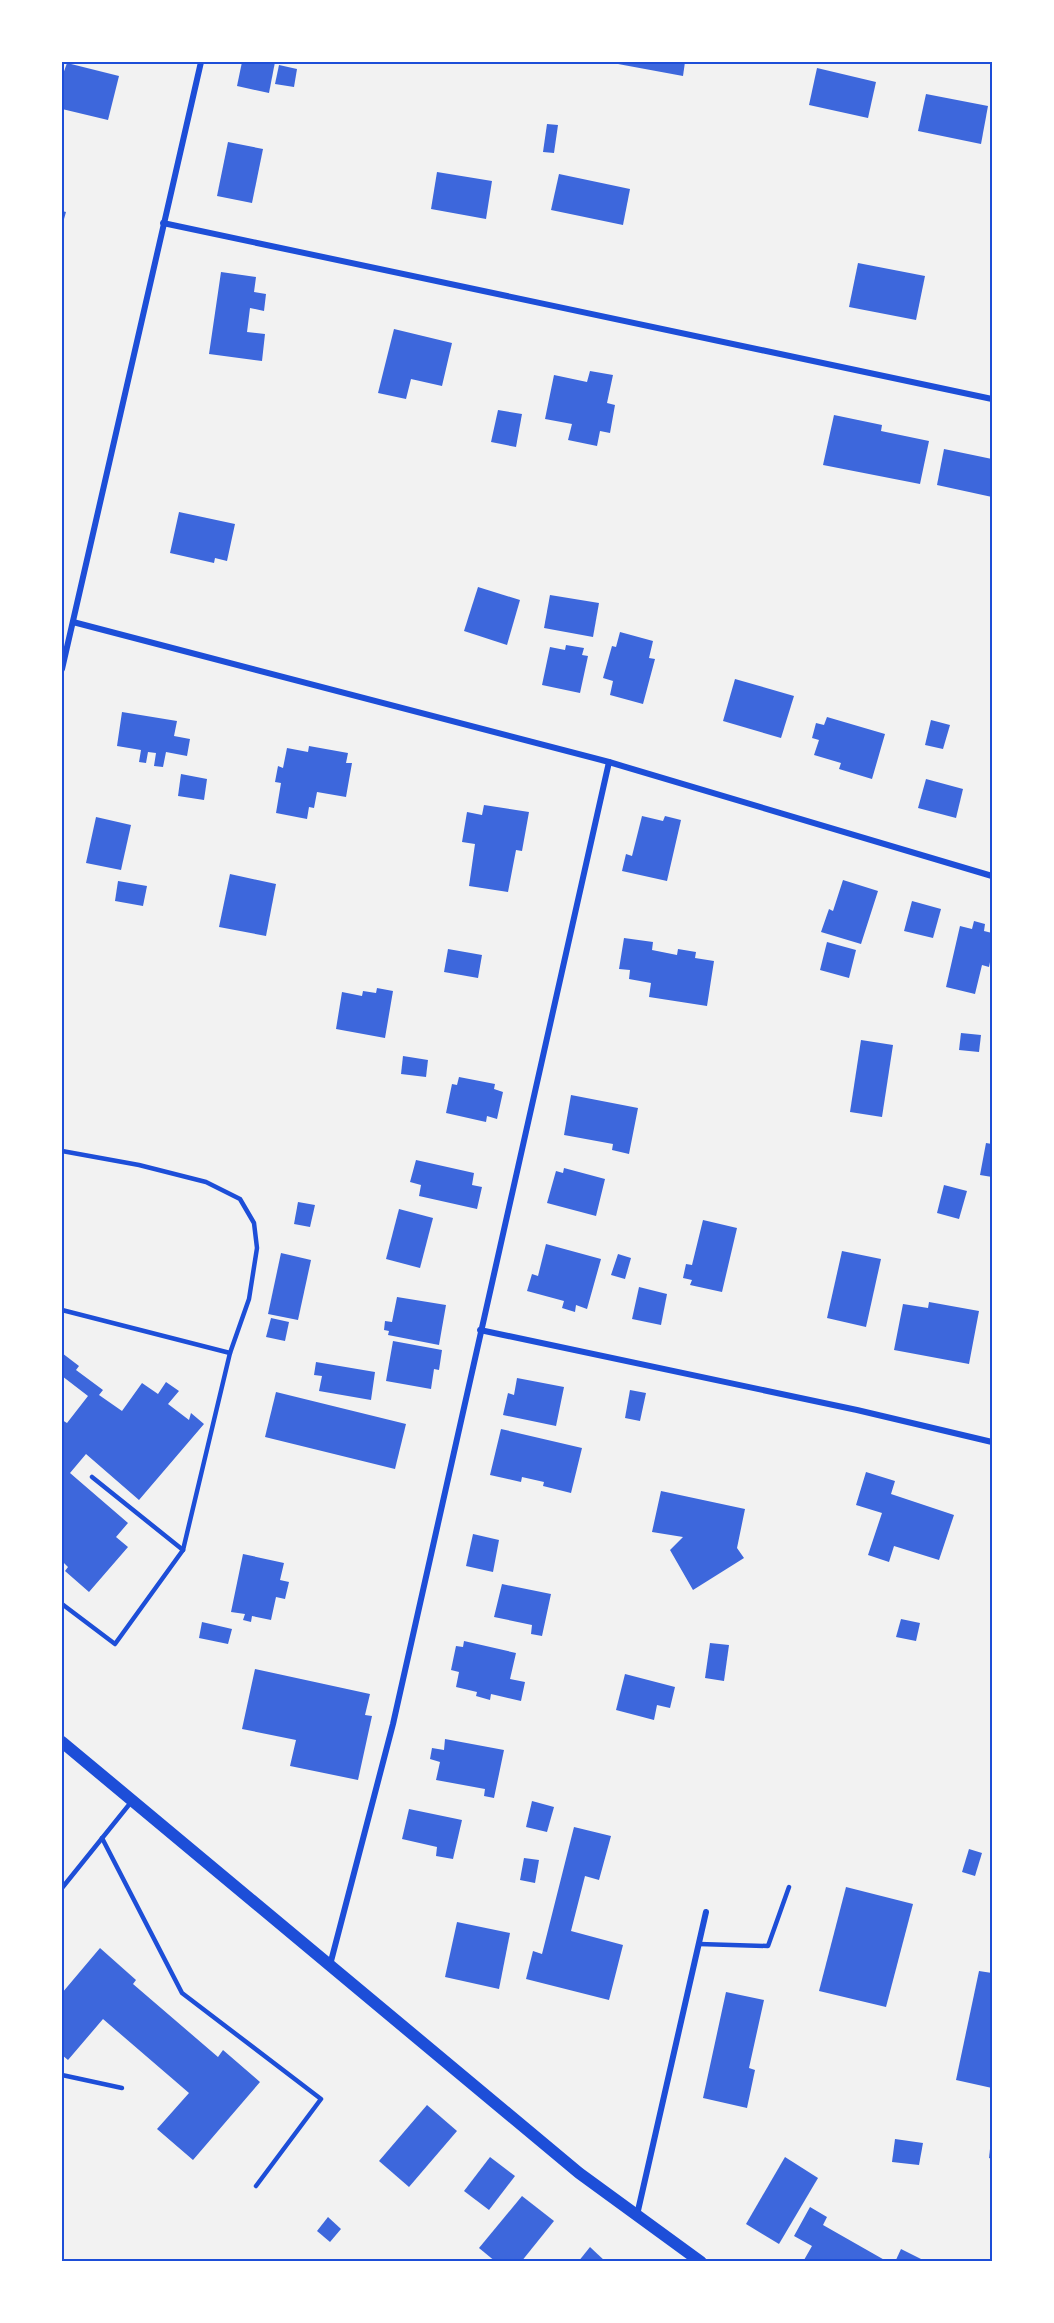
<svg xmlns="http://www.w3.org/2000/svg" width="1054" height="2323" viewBox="0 0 1054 2323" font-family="Manrope,sans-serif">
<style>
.building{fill:#3d67dc}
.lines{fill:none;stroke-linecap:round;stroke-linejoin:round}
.service{stroke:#1d4ed8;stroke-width:4.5}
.minor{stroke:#1d4ed8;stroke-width:6}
.secondary{stroke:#1d4ed8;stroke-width:12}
.neatline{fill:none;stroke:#1d4ed8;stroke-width:2}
</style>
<rect width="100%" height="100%" fill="#f2f2f2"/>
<!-- building -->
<g class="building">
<path d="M242,62H275L269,93L237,86Z"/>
<path d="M619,62H685L683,76L618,64Z"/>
<path d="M67,63L119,76L108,120L62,109V77Z"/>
<path d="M279,65L297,69L294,87L275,84Z"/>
<path d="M817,68L876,82L868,118L809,105Z"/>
<path d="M926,94L988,106L981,144L918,131Z"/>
<path d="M547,124L558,125L554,153L543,152Z"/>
<path d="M228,142L263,149L252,203L217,196Z"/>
<path d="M437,172L492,181L486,219L431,209Z"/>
<path d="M559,174L630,189L623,225L551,210Z"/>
<path d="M62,211L66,212L62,226Z"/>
<path d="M858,263L925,276L916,320L849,307Z"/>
<path d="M221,272L256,277L254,292L266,294L264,311L250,308L247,332L265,334L262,361L209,354Z"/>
<path d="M394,329L452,343L442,386L411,379L406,399L378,393Z"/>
<path d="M590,371L613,375L607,403L615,405L610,433L600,431L597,446L568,440L572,424L545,419L554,375L587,382Z"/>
<path d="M498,410L522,414L516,447L491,442Z"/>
<path d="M834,415L882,425L881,431L929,441L920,484L823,465Z"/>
<path d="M944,449L992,459V497L937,485Z"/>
<path d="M179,512L235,524L227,561L215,558L214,563L170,553Z"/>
<path d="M478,587L520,600L507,645L464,631Z"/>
<path d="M550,595L599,603L593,637L544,628Z"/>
<path d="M620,632L653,641L649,658L655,659L643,704L610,695L613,681L603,678L612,646L616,647Z"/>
<path d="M566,645L584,648L582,655L588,656L580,693L542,685L550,647L565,650Z"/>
<path d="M735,679L794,696L781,738L723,721Z"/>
<path d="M122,712L177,721L174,736L190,739L187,756L166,752L163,767L154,766L156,753L148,752L146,763L139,762L141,750L117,746Z"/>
<path d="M827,717L885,734L872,779L839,769L841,763L814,755L819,740L812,738L816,723L824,725Z"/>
<path d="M931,720L950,725L943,749L925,745Z"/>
<path d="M309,746L348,753L346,763H352L346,797L317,792L314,808L309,807L307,819L276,813L281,783L275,782L278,766L283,768L287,748L308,752Z"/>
<path d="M181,774L207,779L204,800L178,796Z"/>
<path d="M926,779L963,789L956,818L918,808Z"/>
<path d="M484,805L529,812L522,851L516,850L508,892L469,886L475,844L462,842L467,812L482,815Z"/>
<path d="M642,816L663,821L665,816L681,820L667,881L622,871L626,854L632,856Z"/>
<path d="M96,817L131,825L121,870L86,863Z"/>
<path d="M230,874L276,884L266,936L219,927Z"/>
<path d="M843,880L878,891L861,944L821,932L829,909L833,911Z"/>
<path d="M118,881L147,886L143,906L115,901Z"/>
<path d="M912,901L941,909L933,938L904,931Z"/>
<path d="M974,921L985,924L984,931L992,933V952L989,967L982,965L975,994L946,987L960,926L972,929Z"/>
<path d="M624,938L653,942L652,950L677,955L678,949L696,952L695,958L714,961L707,1006L649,997L651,983L629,979L630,970L619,969Z"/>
<path d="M827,942L856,950L849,978L820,970Z"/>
<path d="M448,949L482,955L478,978L444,972Z"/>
<path d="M377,988L393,991L385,1038L336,1029L342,992L362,996L363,991L376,993Z"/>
<path d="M961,1033L981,1035L979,1052L959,1050Z"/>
<path d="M861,1040L893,1045L882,1117L850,1112Z"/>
<path d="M403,1056L428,1060L426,1077L401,1074Z"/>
<path d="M459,1077L495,1084L494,1089L503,1092L497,1119L487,1116L486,1122L446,1113L452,1084L457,1085Z"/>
<path d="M571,1095L638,1108L629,1154L612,1150L613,1144L564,1135Z"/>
<path d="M986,1143L992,1144V1177L980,1175Z"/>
<path d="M416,1160L474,1173L472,1185L482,1187L477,1209L419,1196L421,1185L410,1182Z"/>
<path d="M564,1168L605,1179L596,1216L547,1203L556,1171L563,1173Z"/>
<path d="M944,1185L967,1191L959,1219L937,1213Z"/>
<path d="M298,1202L315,1205L310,1227L294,1224Z"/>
<path d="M399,1209L433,1218L420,1268L386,1259Z"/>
<path d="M703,1220L737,1228L722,1292L690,1285L692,1280L683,1278L686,1264L692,1265Z"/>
<path d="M546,1244L601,1259L587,1309L576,1305L575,1312L562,1308L564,1301L527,1291L532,1274L538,1276Z"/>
<path d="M842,1251L881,1259L866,1327L827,1318Z"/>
<path d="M281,1253L311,1260L298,1320L268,1314Z"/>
<path d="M618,1254L631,1258L625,1279L611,1275Z"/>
<path d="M639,1287L667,1294L661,1325L632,1319Z"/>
<path d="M397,1297L446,1305L439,1345L388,1335L389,1331L384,1330L385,1321L392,1322Z"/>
<path d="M929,1302L979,1311L969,1364L894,1350L903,1304L928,1308Z"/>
<path d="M271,1318L289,1322L285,1341L266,1337Z"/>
<path d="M393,1341L442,1350L439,1370L434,1369L431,1389L386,1381Z"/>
<path d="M62,1353L79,1366L76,1370L103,1390L99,1395L122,1411L142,1383L158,1394L166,1382L179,1391L168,1404L189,1420L191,1413L204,1424L139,1500L86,1454L70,1473L128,1523L116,1537L128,1547L89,1592L65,1571L68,1567L62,1561V1420L67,1423L88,1396L62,1376Z"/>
<path d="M316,1362L375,1372L371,1400L319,1391L322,1376L314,1375Z"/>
<path d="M517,1378L564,1387L556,1426L503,1415L508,1393L514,1395Z"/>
<path d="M630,1390L646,1393L640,1421L625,1418Z"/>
<path d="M276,1392L406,1424L395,1469L265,1437Z"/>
<path d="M501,1429L582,1448L571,1493L543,1486L544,1482L522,1477L521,1482L490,1475Z"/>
<path d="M866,1472L895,1481L891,1494L954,1515L939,1560L894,1546L889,1562L868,1555L882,1513L856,1505Z"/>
<path d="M661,1491L745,1509L737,1548L744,1558L693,1590L670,1550L683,1537L652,1532Z"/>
<path d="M473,1534L499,1540L493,1572L466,1566Z"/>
<path d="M243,1554L284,1563L280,1580L289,1582L285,1599L276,1597L271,1620L252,1616L251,1622L243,1620L245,1614L231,1612Z"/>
<path d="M502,1584L551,1594L542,1636L531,1634L532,1625L494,1617Z"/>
<path d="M901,1619L920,1623L916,1641L896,1637Z"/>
<path d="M202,1622L232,1629L228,1644L199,1638Z"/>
<path d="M464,1641L516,1653L510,1679L525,1682L521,1701L491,1694L490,1700L476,1696L477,1692L456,1687L459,1672L451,1670L456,1646L463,1647Z"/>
<path d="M710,1643L729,1645L724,1681L705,1678Z"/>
<path d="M255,1669L370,1694L365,1715L372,1716L358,1780L290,1766L296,1740L242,1729Z"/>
<path d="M625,1674L675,1687L670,1708L657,1705L654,1720L616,1710Z"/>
<path d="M445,1739L504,1750L494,1798L484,1796L485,1789L436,1780L440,1762L430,1759L432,1748L444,1750Z"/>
<path d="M532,1801L554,1807L547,1832L526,1827Z"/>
<path d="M409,1809L462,1820L453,1859L436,1856L437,1847L402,1839Z"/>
<path d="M574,1827L611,1836L599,1880L585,1876L571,1931L623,1945L609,2000L526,1979L533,1951L542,1954Z"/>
<path d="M969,1849L982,1853L975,1876L962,1872Z"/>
<path d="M524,1858L539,1860L535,1883L520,1880Z"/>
<path d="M846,1887L913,1904L886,2007L819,1991Z"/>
<path d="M457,1922L510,1933L499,1989L445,1977Z"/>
<path d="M100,1948L136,1980L133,1984L218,2057L223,2050L260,2082L193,2160L157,2129L189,2093L103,2019L68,2060L62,2055V1993Z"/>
<path d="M979,1971L992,1973V2088L956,2080Z"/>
<path d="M726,1992L764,2000L749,2068L755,2070L747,2108L703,2098Z"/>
<path d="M427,2105L457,2131L409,2187L379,2161Z"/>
<path d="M895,2139L923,2143L919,2165L892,2162Z"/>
<path d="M991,2140H992V2159L989,2158Z"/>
<path d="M490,2157L515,2176L489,2210L464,2191Z"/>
<path d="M785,2157L818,2178L779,2244L746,2224Z"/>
<path d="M522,2196L554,2221L521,2262H496L479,2248Z"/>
<path d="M810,2207L827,2217L823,2225L888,2262L804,2260L812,2246L794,2236Z"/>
<path d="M328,2217L341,2229L330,2242L317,2231Z"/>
<path d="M590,2247L606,2262H578Z"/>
<path d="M901,2249L927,2262H895Z"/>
</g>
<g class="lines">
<!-- service -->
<g class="service">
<path d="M62,1151L139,1165L206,1182L240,1199L254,1223L257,1248L249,1299L230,1353"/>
<path d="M62,1310L230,1353L183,1550L115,1644L62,1604"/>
<path d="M92,1477L183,1550"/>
<path d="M102,1838L182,1993L321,2099L256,2186"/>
<path d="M62,1888L132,1801"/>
<path d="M699,1944L768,1946L789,1887"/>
<path d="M62,2075L122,2088"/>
</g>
<!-- minor -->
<g class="minor">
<path d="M163,223L992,399"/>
<path d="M73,622L609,762L992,876"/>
<path d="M62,669L201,62"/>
<path d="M480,1330L857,1410L992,1442"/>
<path d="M330,1965L393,1724L609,762"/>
<path d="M637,2215L706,1912"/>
</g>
<!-- secondary -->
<path class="secondary" d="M62,1742L579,2173L701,2262"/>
</g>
<!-- border -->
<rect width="1054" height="2323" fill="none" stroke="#ffffff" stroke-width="126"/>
<rect x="63" y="63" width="928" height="2197" class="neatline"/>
</svg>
